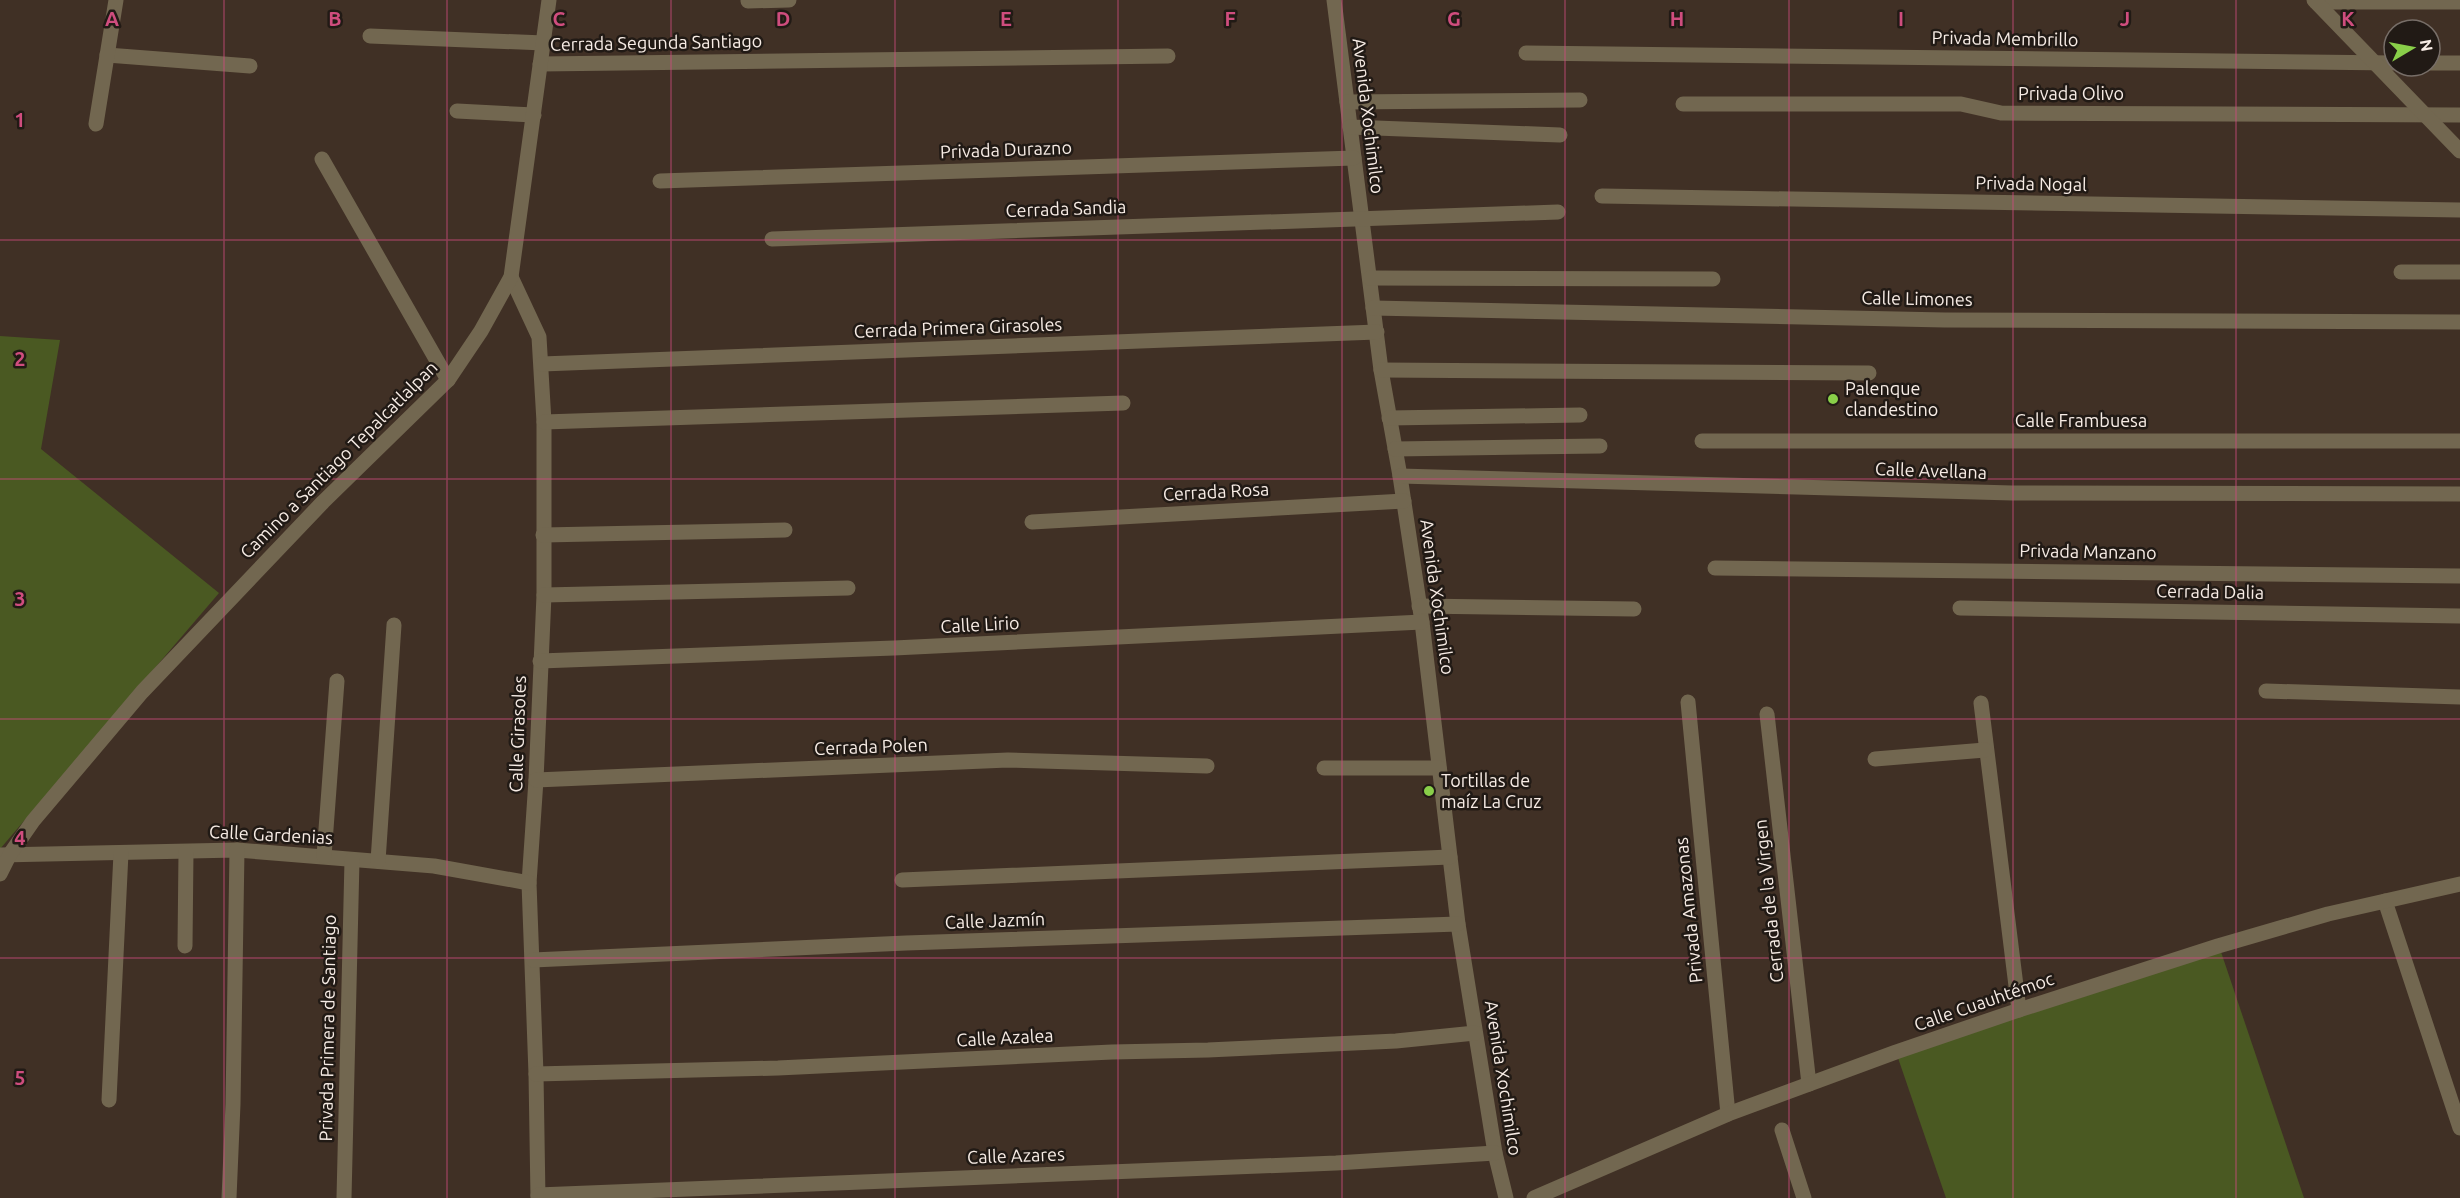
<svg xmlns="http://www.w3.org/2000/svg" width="2460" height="1198" viewBox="0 0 2460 1198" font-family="Ubuntu,sans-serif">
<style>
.green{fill:#4a5922}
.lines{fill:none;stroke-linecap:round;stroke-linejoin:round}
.minor{stroke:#726750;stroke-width:15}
.tertiary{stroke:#726750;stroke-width:15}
.grid{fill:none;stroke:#cf4d7e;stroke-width:1.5;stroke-opacity:0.55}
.poi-dot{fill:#89cf49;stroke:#211a15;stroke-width:2}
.labels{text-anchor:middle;stroke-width:5;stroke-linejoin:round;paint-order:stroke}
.street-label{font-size:18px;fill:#f7ece5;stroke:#211a15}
.poi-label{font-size:18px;fill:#f7ece5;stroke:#211a15;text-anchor:start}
.grid-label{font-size:20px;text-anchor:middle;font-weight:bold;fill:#cf4d7e;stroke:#211a15;stroke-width:5;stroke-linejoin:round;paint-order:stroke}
</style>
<rect width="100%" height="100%" fill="#403025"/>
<!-- green -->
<g class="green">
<path d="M0,336L60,340L41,449L219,593L0,849Z"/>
<path d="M2220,949L2304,1198H1946L1897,1055Z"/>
</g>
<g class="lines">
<!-- minor -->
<g class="minor">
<path d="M1334,0L1381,370L1400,476L1422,622L1458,924L1495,1153L1506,1198"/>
<path d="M748,1L789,0"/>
<path d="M2316,2H2460"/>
<path d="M370,36L544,43"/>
<path d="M1526,53L2394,63"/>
<path d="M107,55L250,66"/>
<path d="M2430,63H2460"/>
<path d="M540,64L1168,56"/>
<path d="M1347,102L1580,100"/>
<path d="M1683,104H1961L2001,113L2460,115"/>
<path d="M457,111L534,115"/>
<path d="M96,124L116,0"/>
<path d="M1350,127L1560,135"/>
<path d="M322,159L448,380"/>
<path d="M660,181L1354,158"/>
<path d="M1602,196L2460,210"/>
<path d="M772,239L1558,212"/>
<path d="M2401,272H2460"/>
<path d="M511,277L539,337L544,422V595L536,780L529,883L536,1074L538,1198"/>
<path d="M1370,278L1713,279"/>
<path d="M1373,308L1945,320L2460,322"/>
<path d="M542,364L1377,332"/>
<path d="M1381,370L1869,373"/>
<path d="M1389,418L1580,415"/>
<path d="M544,422L1123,403"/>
<path d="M1702,441H2460"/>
<path d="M1395,449L1600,446"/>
<path d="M1400,476L2012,493L2460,494"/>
<path d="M1032,522L1404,501"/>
<path d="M543,535L785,530"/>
<path d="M1715,568L2460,576"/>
<path d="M544,595L848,588"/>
<path d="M1419,606L1634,609"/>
<path d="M1960,608L2460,616"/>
<path d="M540,661L894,648L1422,622"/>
<path d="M2266,691L2460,697"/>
<path d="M1688,702L1728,1114"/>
<path d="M1981,703L2019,1010"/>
<path d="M1767,714L1809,1084"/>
<path d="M1875,759L1985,750"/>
<path d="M1324,768H1439"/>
<path d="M536,780L1008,760L1207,766"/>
<path d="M0,855L237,850L434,866L529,883"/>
<path d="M324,856L337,681"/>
<path d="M378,861L394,625"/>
<path d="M902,880L1450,857"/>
<path d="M2385,901L2460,1128"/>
<path d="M185,946L186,852"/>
<path d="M533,960L906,943L1458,924"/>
<path d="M536,1074L778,1068L1112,1052L1208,1050L1396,1041L1475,1033"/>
<path d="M109,1100L121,853"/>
<path d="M1782,1130L1804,1198"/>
<path d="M538,1195L1336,1163L1495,1153"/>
<path d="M229,1198L233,1104L237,850"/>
<path d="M344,1198L352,860"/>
<path d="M1534,1198L1728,1114L1896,1052L2019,1010L2218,946L2328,914L2460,884"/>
</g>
<!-- tertiary -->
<g class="tertiary">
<path d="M2314,0L2460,151"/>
<path d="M0,874L10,854L33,821L142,692L323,502L448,380L481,331L511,277L549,0"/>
</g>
</g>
<!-- grid -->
<path class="grid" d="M224,0V1198M447,0V1198M671,0V1198M895,0V1198M1118,0V1198M1342,0V1198M1565,0V1198M1789,0V1198M2013,0V1198M2236,0V1198M0,240H2460M0,479H2460M0,719H2460M0,958H2460"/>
<!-- markers -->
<g class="poi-dot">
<circle cx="1833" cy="399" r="6"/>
<circle cx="1429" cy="791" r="6"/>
</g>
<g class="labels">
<!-- street labels -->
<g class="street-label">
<text transform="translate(2005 39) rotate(1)" y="6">Privada Membrillo</text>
<text transform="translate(656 43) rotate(-1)" y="6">Cerrada Segunda Santiago</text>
<text x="2071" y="100">Privada Olivo</text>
<text transform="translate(1368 116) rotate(83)" y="6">Avenida Xochimilco</text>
<text transform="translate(1006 150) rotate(-2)" y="6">Privada Durazno</text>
<text transform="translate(2031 184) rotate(1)" y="6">Privada Nogal</text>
<text transform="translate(1066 209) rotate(-2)" y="6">Cerrada Sandia</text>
<text transform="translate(1917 299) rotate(1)" y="6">Calle Limones</text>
<text transform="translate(958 328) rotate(-2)" y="6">Cerrada Primera Girasoles</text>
<text x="2081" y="427">Calle Frambuesa</text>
<text transform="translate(339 460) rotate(-45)" y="6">Camino a Santiago Tepalcatlalpan</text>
<text transform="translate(1931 471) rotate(2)" y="6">Calle Avellana</text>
<text transform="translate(1216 492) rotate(-3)" y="6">Cerrada Rosa</text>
<text transform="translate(2088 552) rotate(1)" y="6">Privada Manzano</text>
<text transform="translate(2210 592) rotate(1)" y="6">Cerrada Dalia</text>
<text transform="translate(1437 597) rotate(82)" y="6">Avenida Xochimilco</text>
<text transform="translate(980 625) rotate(-3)" y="6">Calle Lirio</text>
<text transform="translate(518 734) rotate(-88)" y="6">Calle Girasoles</text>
<text transform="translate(871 747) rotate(-2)" y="6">Cerrada Polen</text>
<text transform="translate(271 835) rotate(3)" y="6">Calle Gardenias</text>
<text transform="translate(1769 901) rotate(-96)" y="6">Cerrada de la Virgen</text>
<text transform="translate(1689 910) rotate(-96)" y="6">Privada Amazonas</text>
<text transform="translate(995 921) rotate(-2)" y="6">Calle Jazmín</text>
<text transform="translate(1984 1002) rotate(-19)" y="6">Calle Cuauhtémoc</text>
<text transform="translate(328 1028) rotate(-89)" y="6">Privada Primera de Santiago</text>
<text transform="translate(1005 1038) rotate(-3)" y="6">Calle Azalea</text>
<text transform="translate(1503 1078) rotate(81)" y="6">Avenida Xochimilco</text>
<text transform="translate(1016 1156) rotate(-2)" y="6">Calle Azares</text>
</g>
<!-- poi labels -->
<g class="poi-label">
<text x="1845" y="395">Palenque<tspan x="1845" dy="21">clandestino</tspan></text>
<text x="1441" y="787">Tortillas de<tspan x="1441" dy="21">maíz La Cruz</tspan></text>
</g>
</g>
<g class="grid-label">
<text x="112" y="26">A</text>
<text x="335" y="26">B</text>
<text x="559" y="26">C</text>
<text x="783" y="26">D</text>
<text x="1006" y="26">E</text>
<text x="1230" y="26">F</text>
<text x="1454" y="26">G</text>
<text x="1677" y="26">H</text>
<text x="1901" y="26">I</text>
<text x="2125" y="26">J</text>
<text x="2348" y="26">K</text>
<text x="20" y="127">1</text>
<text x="20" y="366">2</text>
<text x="20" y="606">3</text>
<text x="20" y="845">4</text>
<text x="20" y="1085">5</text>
</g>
<!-- north arrow -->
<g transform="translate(2412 48) rotate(80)"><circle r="28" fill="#211a15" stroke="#776e68" stroke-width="1.5"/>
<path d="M0-4.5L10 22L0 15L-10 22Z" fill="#89cf49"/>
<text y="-9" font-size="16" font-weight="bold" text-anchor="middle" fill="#f7ece5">N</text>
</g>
</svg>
